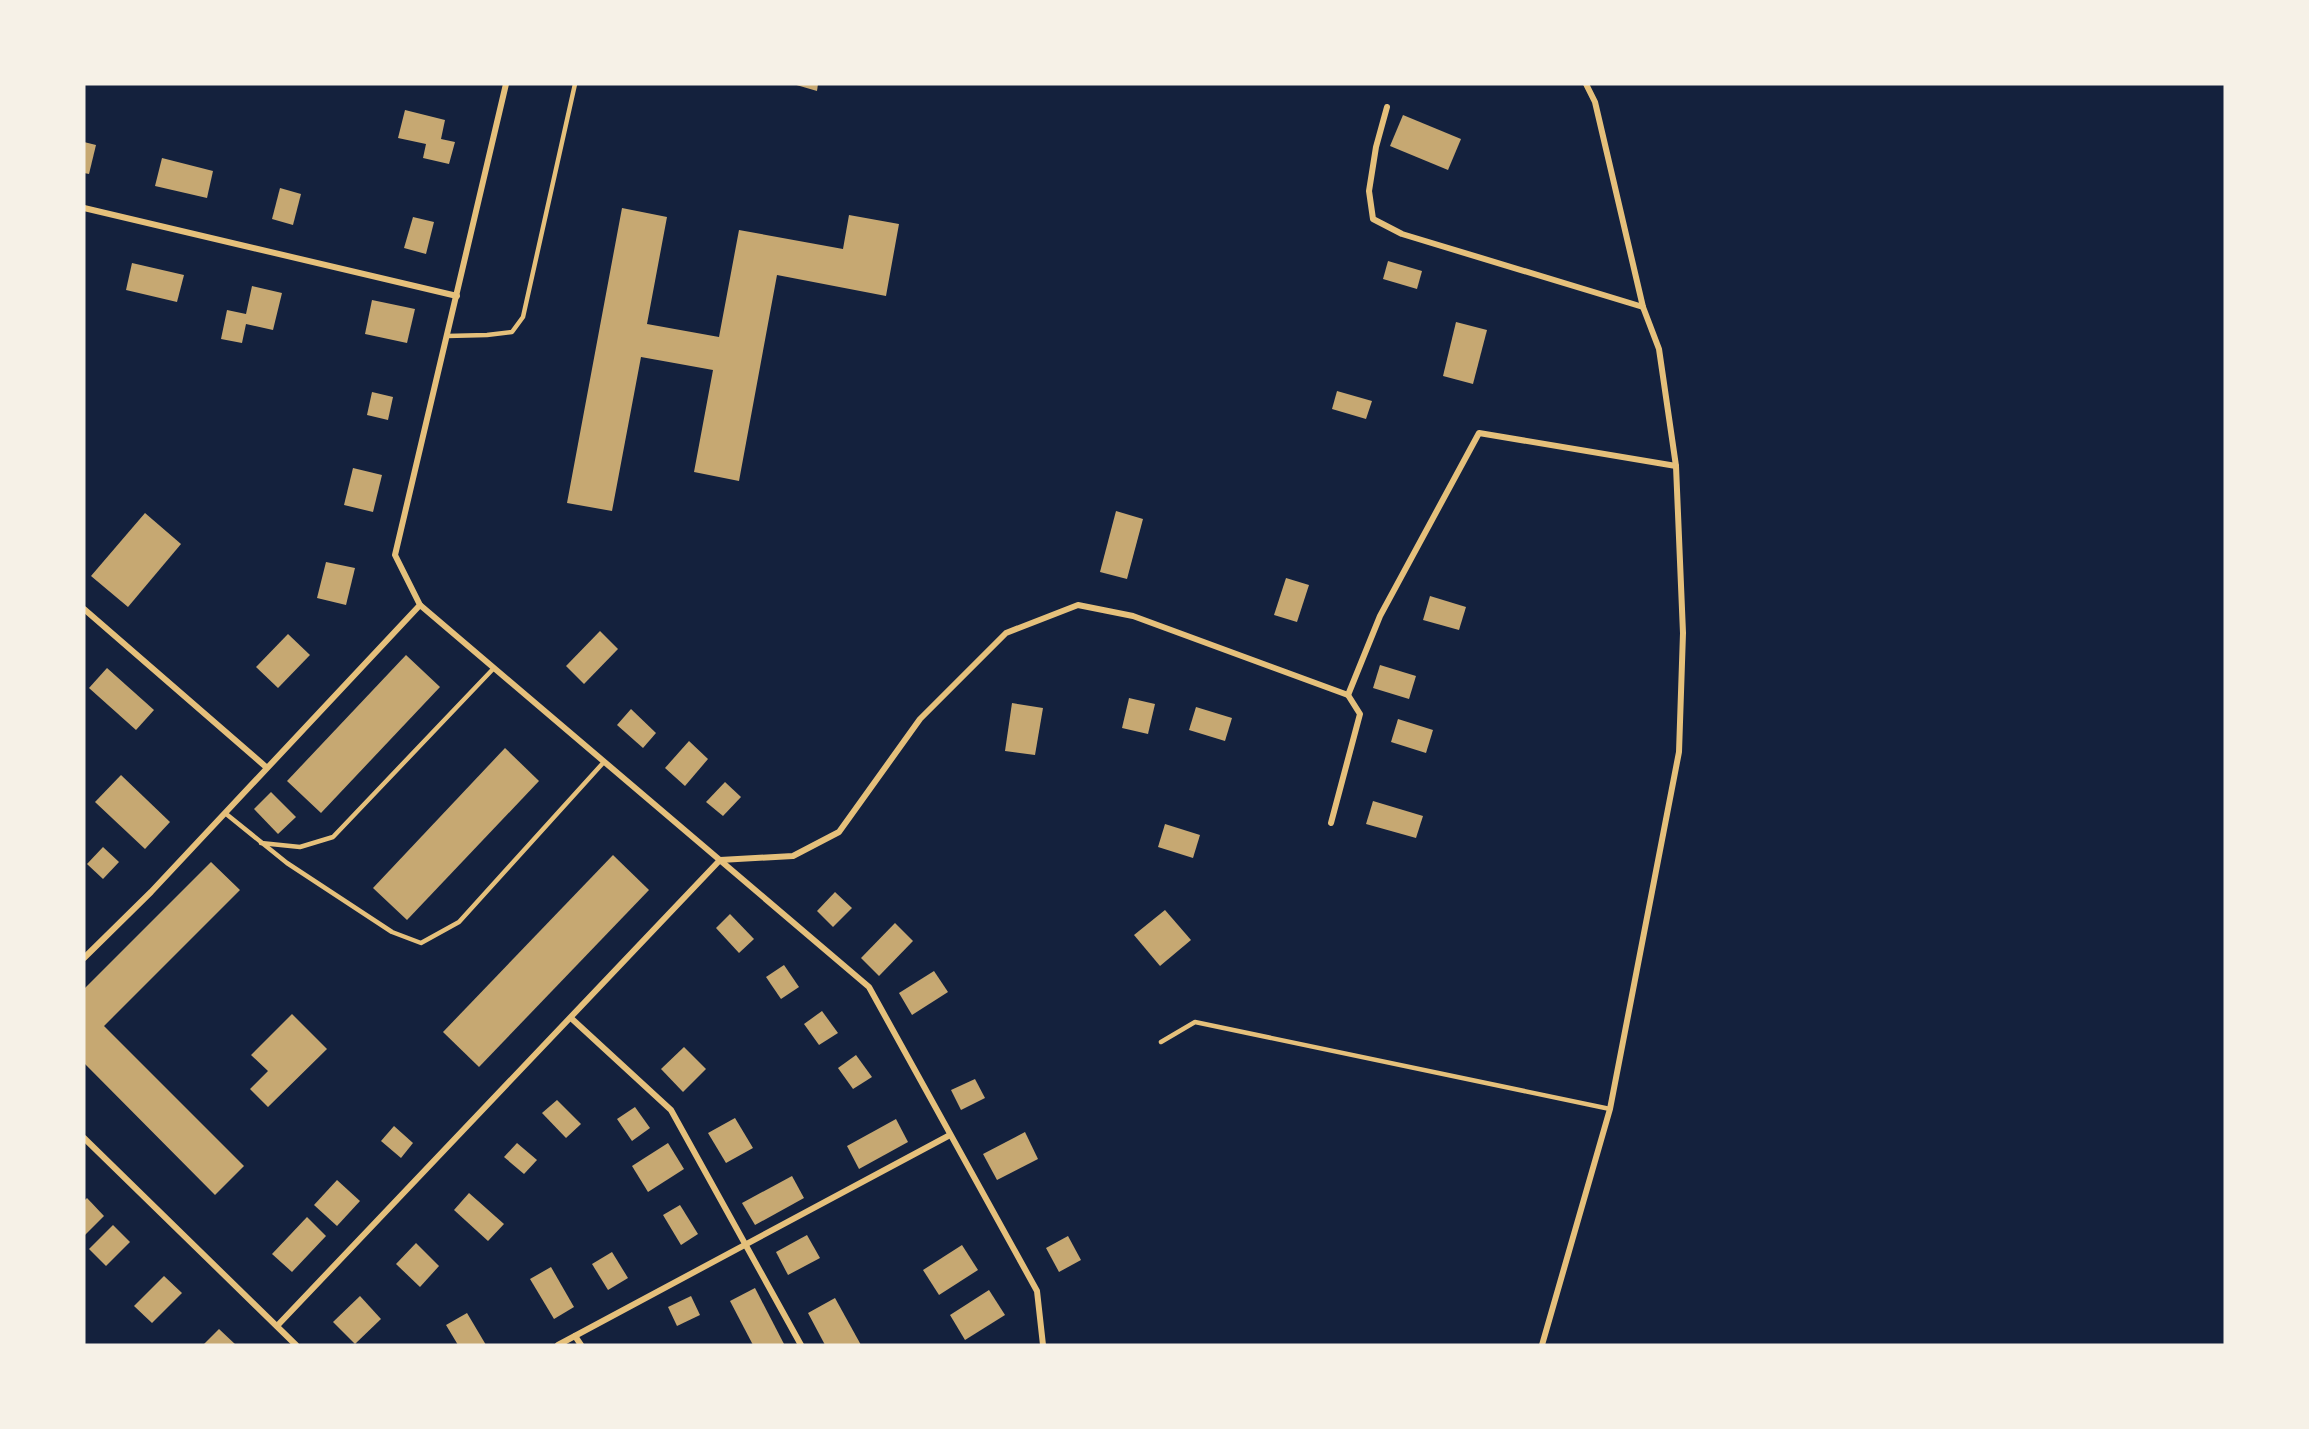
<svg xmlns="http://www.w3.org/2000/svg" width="2309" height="1429" viewBox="0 0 2309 1429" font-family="Roboto,sans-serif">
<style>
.building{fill:#c6a872}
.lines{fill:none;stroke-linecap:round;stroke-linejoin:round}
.service{stroke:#e5c07b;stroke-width:4.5}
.minor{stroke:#e5c07b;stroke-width:6}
</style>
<rect width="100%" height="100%" fill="#14213d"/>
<!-- building -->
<g class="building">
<path d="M793,84H818L817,91Z"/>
<path d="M405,110L445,120L441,139L455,142L449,164L423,158L426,144L398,138Z"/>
<path d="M1403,115L1461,139L1448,170L1390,146Z"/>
<path d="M84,142L96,145L89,174L84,173Z"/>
<path d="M162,158L213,171L207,198L155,186Z"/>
<path d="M280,188L301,194L293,225L272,219Z"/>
<path d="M622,208L667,217L647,324L719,337L739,230L843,249L849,215L899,224L886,296L777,275L739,481L694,472L713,370L641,357L612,511L567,503Z"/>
<path d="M413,217L434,222L426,254L404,248Z"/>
<path d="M1388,261L1422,271L1417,289L1383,279Z"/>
<path d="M132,263L184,275L177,302L126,290Z"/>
<path d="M252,286L282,293L273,330L246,324L242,343L221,339L227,310L246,314Z"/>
<path d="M372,300L415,309L407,343L365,334Z"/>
<path d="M1456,322L1487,330L1473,384L1443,376Z"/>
<path d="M1337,391L1372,401L1366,419L1332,409Z"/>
<path d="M372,392L393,397L388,420L367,415Z"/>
<path d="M353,468L382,475L373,512L344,505Z"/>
<path d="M1116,511L1143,519L1127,579L1100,572Z"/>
<path d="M145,513L181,544L128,607L91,576Z"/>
<path d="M326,562L355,568L346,605L317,598Z"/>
<path d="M1286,578L1309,585L1297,622L1274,615Z"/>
<path d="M1430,596L1466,607L1459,630L1423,620Z"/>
<path d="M600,631L618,649L584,684L566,666Z"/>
<path d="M288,634L310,655L278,688L256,667Z"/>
<path d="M406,655L440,687L321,813L287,781Z"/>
<path d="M1380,665L1416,676L1409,699L1373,688Z"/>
<path d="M107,668L154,710L136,730L89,688Z"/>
<path d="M1129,698L1155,704L1148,734L1122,728Z"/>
<path d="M1012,703L1043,708L1035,755L1005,751Z"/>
<path d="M1196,707L1232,718L1225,741L1189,730Z"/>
<path d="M631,709L656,733L643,748L617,725Z"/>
<path d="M1398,719L1433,730L1426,753L1391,742Z"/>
<path d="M689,741L708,759L685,786L665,768Z"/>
<path d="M505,748L539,781L407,920L373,888Z"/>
<path d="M121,775L170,822L145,849L95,802Z"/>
<path d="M725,782L741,797L723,816L706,802Z"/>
<path d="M271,792L296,817L278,834L254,809Z"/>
<path d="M1373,801L1423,816L1416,838L1366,824Z"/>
<path d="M1165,824L1200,835L1193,858L1158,847Z"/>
<path d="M103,847L119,862L103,879L87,864Z"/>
<path d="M613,855L649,890L479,1067L443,1032Z"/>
<path d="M211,862L240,890L104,1026L244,1166L215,1195L84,1063V989Z"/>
<path d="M835,892L852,908L833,927L817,911Z"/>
<path d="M1165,910L1191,940L1160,966L1134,935Z"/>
<path d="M730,914L754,939L739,953L716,928Z"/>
<path d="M895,923L913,941L879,976L861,958Z"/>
<path d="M784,965L799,987L781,999L766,977Z"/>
<path d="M934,971L948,992L912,1015L899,993Z"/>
<path d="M822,1011L838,1033L819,1045L804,1024Z"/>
<path d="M292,1014L327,1049L268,1107L250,1089L268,1071L251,1055Z"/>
<path d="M684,1047L706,1069L683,1092L661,1069Z"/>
<path d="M856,1055L872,1077L853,1089L838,1068Z"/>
<path d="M975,1079L985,1098L961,1110L951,1090Z"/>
<path d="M557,1100L581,1124L566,1138L542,1113Z"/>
<path d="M635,1107L650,1128L632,1141L617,1119Z"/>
<path d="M735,1118L753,1148L726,1163L708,1133Z"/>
<path d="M896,1119L908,1142L859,1169L847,1146Z"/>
<path d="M394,1126L413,1143L401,1158L381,1141Z"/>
<path d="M1025,1132L1038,1159L997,1180L983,1154Z"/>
<path d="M517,1143L537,1160L524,1174L504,1157Z"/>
<path d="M668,1143L684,1169L648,1192L632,1166Z"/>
<path d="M792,1176L804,1198L755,1225L742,1203Z"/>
<path d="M337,1180L360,1201L337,1226L314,1205Z"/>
<path d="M469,1193L504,1224L488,1241L454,1210Z"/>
<path d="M87,1198L104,1216L84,1236V1201Z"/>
<path d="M680,1205L698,1234L681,1245L663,1215Z"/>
<path d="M307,1217L326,1236L292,1272L272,1254Z"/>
<path d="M113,1225L130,1242L106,1266L89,1249Z"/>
<path d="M807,1235L820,1258L788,1275L776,1252Z"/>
<path d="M1068,1236L1081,1260L1059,1272L1046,1248Z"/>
<path d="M416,1243L439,1266L420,1287L396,1264Z"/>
<path d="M962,1245L978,1270L939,1295L923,1270Z"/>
<path d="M612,1252L628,1278L608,1290L592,1264Z"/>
<path d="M551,1267L574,1307L554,1319L530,1279Z"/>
<path d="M164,1276L182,1293L152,1323L134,1306Z"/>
<path d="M755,1288L784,1344L781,1345H753L730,1301Z"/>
<path d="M989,1290L1005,1315L965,1340L950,1315Z"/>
<path d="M360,1296L381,1319L355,1344L333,1322Z"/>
<path d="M691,1296L700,1315L677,1326L668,1307Z"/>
<path d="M835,1298L861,1345H825L808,1313Z"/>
<path d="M467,1313L486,1345H458L446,1325Z"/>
<path d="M219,1329L236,1345H203Z"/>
</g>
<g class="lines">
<!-- service -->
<g class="service">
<path d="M447,336L487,335L512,332L523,317L575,84"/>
<path d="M225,813L287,863L392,932L421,943L459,922L603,763"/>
<path d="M261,843L300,847L333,837L493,669"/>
<path d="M1161,1042L1195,1022L1610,1109"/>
</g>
<!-- minor -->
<g class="minor">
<path d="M1387,107L1376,147L1369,191L1373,219L1402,234L1643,307"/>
<path d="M84,208L457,296"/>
<path d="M420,605L869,987L1037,1291L1043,1345"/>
<path d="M84,609L266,767"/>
<path d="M1331,823L1360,714L1348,695"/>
<path d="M84,958L151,892L420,605L395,555L506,84"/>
<path d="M571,1018L671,1110L801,1345"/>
<path d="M84,1138L296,1345"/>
<path d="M277,1326L720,860L793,856L839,832L920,719L1006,633L1078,605L1133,616L1348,695L1380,616L1479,433L1676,466"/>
<path d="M575,1336L581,1345"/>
<path d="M558,1345L950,1135"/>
<path d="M1542,1345L1610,1109L1679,752L1683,633L1676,466L1659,349L1643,307L1595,102L1586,84"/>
</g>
</g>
<!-- border -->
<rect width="2309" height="1429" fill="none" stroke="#f6f1e7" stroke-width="171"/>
</svg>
